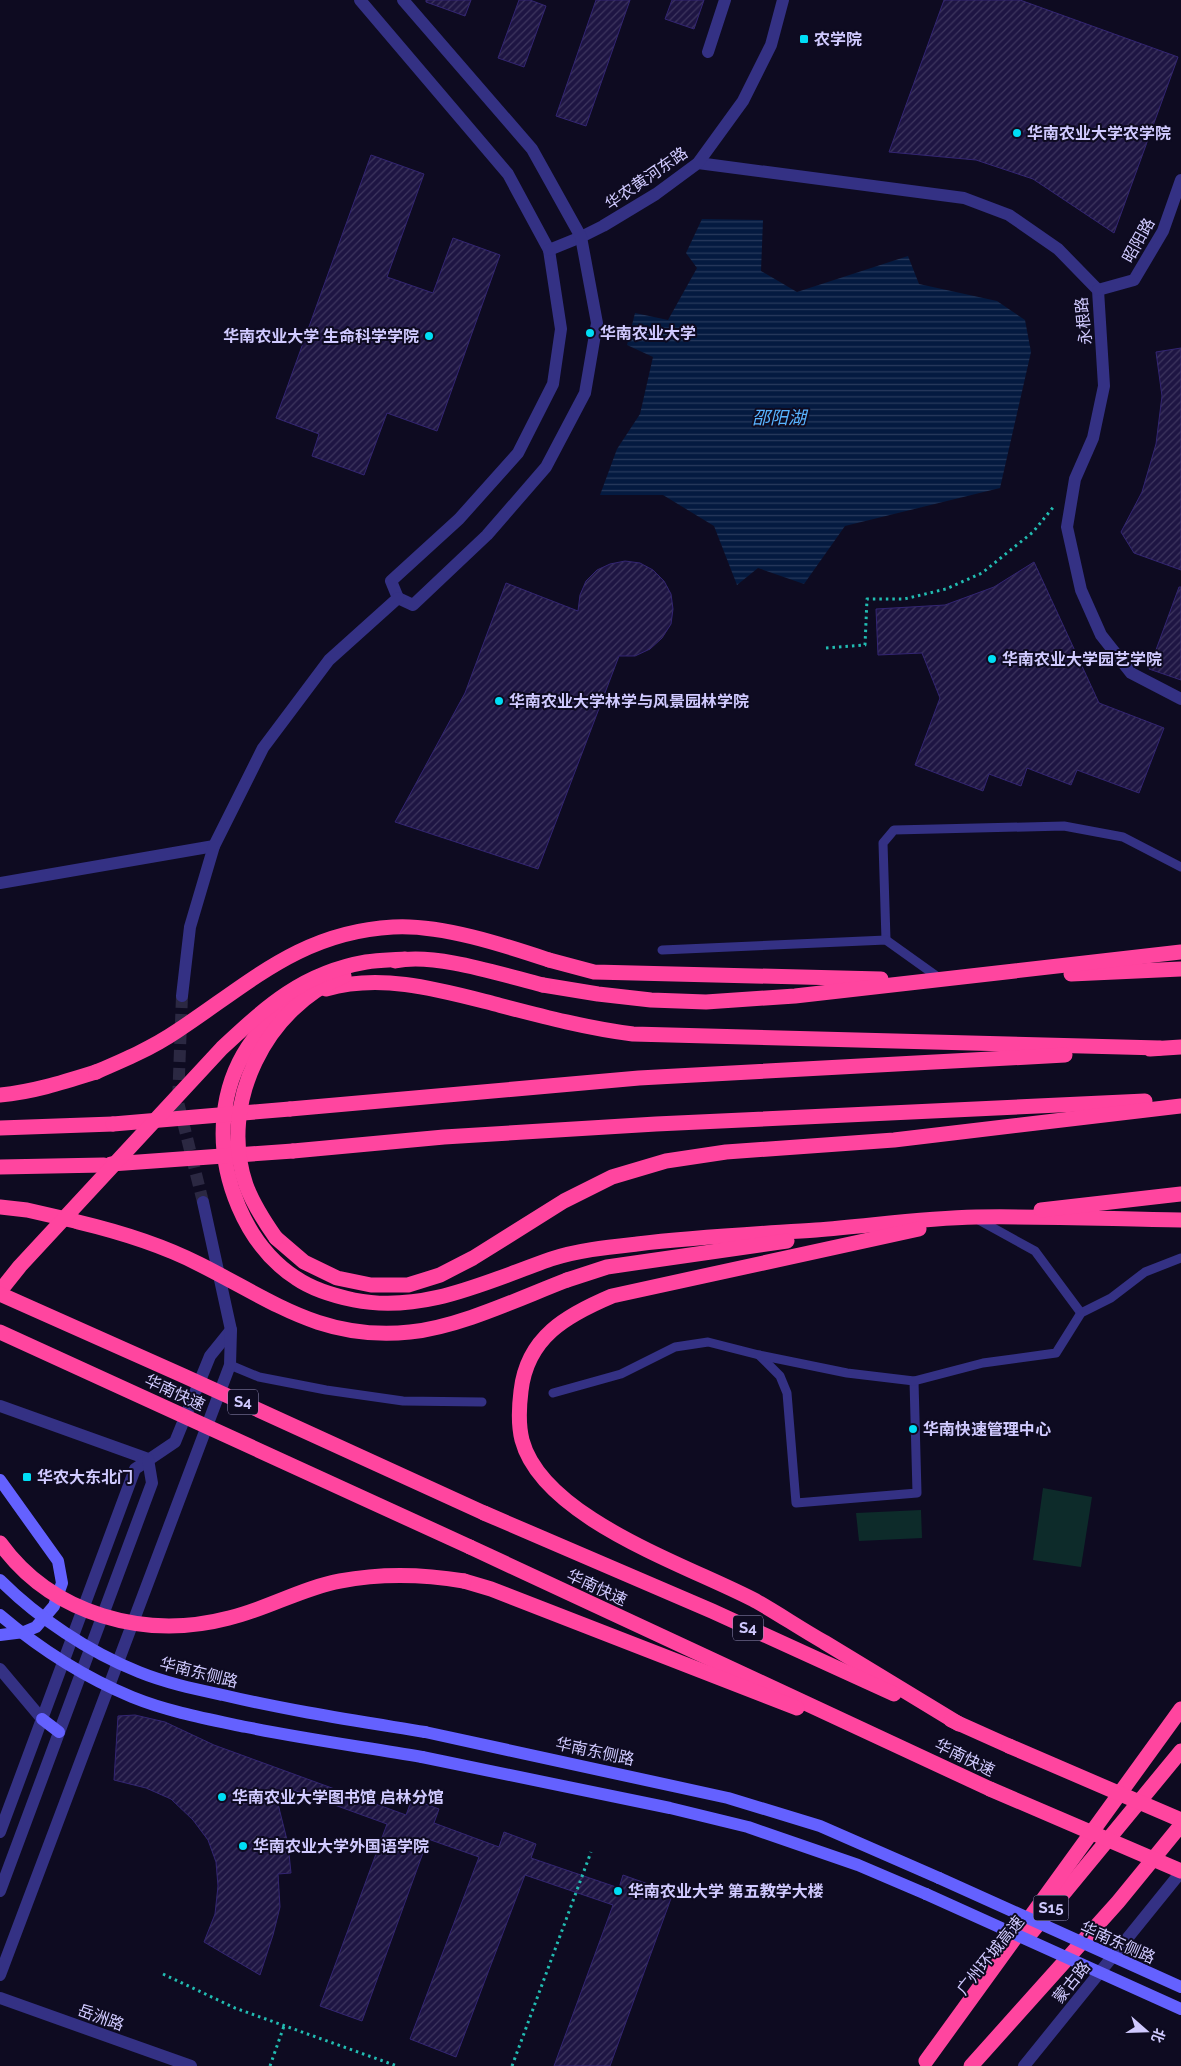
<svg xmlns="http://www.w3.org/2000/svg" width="1181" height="2066" viewBox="0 0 1181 2066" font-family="Raleway,'Noto Sans SC',sans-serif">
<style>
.garden{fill:#0d2b2a}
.water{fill:url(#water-rules)}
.building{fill:url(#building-hatch);stroke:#332572}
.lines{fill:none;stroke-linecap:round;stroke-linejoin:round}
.street-tunnel{stroke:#2b2842;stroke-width:12;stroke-dasharray:12 6;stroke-linecap:butt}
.path{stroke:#22bcb2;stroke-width:3;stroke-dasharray:2.5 4;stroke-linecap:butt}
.lane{stroke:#343184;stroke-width:9}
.street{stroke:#343184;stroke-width:12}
.secondary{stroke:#6461ff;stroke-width:12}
.highway{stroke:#ff459f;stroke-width:15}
.secondary-bridge{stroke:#6461ff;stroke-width:12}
.highway-bridge{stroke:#ff459f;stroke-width:15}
.poi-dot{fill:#00def5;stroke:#0e0b21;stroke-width:2}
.labels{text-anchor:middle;stroke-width:4;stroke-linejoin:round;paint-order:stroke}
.shield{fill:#0e0b21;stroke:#9691bc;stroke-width:1}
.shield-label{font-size:15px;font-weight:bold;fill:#d0caff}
.poi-label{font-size:16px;font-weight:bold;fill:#d0caff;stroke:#0e0b21;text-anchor:start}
.street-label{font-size:16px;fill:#d0caff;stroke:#0e0b21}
.water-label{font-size:18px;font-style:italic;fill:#58b3ff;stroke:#0e0b21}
</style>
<defs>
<pattern id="water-rules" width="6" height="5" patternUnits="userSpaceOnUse" patternTransform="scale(1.25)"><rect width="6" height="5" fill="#041a40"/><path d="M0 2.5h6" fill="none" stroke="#283a5d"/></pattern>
<pattern id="building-hatch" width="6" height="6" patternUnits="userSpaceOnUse" patternTransform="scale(1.25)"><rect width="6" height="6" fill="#1e1543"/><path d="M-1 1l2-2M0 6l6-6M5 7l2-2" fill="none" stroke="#3e365f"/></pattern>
</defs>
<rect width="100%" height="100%" fill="#0e0b21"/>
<!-- garden -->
<g class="garden">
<path d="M1043,1488L1092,1497L1081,1567L1033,1560Z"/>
<path d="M921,1510L922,1538L859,1541L856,1513Z"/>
</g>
<!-- water -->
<path class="water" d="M702,219L763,220L761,271L797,292L908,256L919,284L997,301L1025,320L1031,352L1000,488L845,526L804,584L758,568L737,585L714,526L663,495H600L617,449L640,414L653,357L627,345L635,313L668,320L697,268L686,253Z"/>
<!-- building -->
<g class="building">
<path d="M426,0H471L465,16L426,2Z"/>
<path d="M519,0H530L546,6L524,67L498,58Z"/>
<path d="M596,0H630L586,126L556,116Z"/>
<path d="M672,0H704L694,29L665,19Z"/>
<path d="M944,0H1020L1178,57L1114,233L1033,179L976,160L889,152Z"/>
<path d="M371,155L424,174L387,277L433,293L453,238L500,255L437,431L387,413L364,475L312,456L319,434L276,418Z"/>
<path d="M1181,348V570L1134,553L1121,532L1142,492L1156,444L1162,396L1156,352Z"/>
<path d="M625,561L640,563L653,570L664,581L671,594L673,609L671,624L662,638L650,649L635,656H619L538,869L395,822L465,693L506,583L578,611L580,595L586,581L597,570L610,564Z"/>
<path d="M1034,562L1099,703L1164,728L1139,793L1077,770L1071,785L1027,768L1021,786L989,774L983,791L915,765L940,698L922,653L878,655L876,609L945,605L994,587Z"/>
<path d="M1179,587H1181V680L1149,669Z"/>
<path d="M135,1715L165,1722L214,1745L406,1815L412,1799L439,1809L434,1823L499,1847L504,1832L536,1844L531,1858L619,1888L623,1875L673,1893L610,2066H554L613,1905L525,1875L456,2057L410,2039L479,1857L428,1839L362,2021L320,2006L387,1824L285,1787L278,1804L288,1844L291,1873L278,1874L280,1907L273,1935L260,1975L204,1942L215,1914L218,1886L216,1862L208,1840L193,1820L171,1799L146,1788L114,1780L118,1716Z"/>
</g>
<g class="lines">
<!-- street-tunnel -->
<path class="street-tunnel" d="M182,996L178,1102L203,1202"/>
<!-- path -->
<g class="path">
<path d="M826,648L865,645L867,599H904L946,589L982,573L1033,532L1055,505"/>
<path d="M163,1974L235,2008L397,2066"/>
<path d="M270,2066L284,2026"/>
<path d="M512,2066L591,1852"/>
</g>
<!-- lane -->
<g class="lane">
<path d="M886,940L883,843L894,830L1064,826L1123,837L1181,867"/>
<path d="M662,950L886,940L942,980"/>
<path d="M977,1219L1035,1251L1081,1313"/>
<path d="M759,1355L780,1376L787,1393L796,1503L917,1493L914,1381"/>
<path d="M230,1365L259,1377L326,1390L403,1401L482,1402"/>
<path d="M553,1393L621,1374L675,1347L708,1342L759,1355L847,1373L914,1381L983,1363L1056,1353L1081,1313L1111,1298L1145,1272L1181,1258"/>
</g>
<!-- street -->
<g class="street">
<path d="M360,0L508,174L549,250L561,329L553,384L518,453L459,519L391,581L398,598"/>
<path d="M708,52L725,0"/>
<path d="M698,163L964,198L1009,215L1058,249L1098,290L1104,386L1093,438L1075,479L1067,527L1081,590L1101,635L1131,673L1181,699"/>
<path d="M549,250L581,237L603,226L656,194L698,163L743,101L771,45L783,0"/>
<path d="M1098,290L1134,280L1163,231L1181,180"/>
<path d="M398,598L413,605L487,535L546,467L585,393L597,323L581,237L532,149L403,0"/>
<path d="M0,883L214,846"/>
<path d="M182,996L190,927L214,846L263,748L329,660L398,598"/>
<path d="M0,1406L148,1459"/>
<path d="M0,1669L42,1719"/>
<path d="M0,1832L135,1469L175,1442L210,1356L231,1330"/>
<path d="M0,1891L152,1483L148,1459"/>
<path d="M0,1975L230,1365L231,1330L203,1202"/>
<path d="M0,1998L191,2066"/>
<path d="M1024,2066L1181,1872"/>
</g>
<!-- secondary -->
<g class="secondary">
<path d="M0,1480L58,1561L62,1583L54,1606L36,1627L24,1632L0,1635"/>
<path d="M42,1719L59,1732"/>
<path d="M425,1732L728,1798L820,1826L939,1878"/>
<path d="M422,1757L670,1808L748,1827L858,1865L926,1894"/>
</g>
<!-- highway -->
<g class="highway">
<path d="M549,960L594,972L881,979"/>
<path d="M1071,974L1181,969"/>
<path d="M543,985L598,994L651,1000L706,1002L795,996L1181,952"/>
<path d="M326,989C382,973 440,990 495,1004C541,1016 586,1028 633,1034L1160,1048"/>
<path d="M302,998C257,1022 229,1065 224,1116C218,1175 245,1245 296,1278C312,1289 335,1296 354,1300C423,1314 488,1281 551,1259C578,1250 609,1247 637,1244C696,1237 756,1234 816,1230C869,1226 923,1218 976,1217C1045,1216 1113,1219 1181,1220"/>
<path d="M1150,1049L1181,1047"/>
<path d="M0,1095C33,1092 64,1082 96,1072"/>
<path d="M290,1109L639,1078L1065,1055"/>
<path d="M0,1128L113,1124"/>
<path d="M293,1151L444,1137L656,1124L1145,1101"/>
<path d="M0,1167L104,1165"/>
<path d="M0,1207L27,1210L75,1221"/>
<path d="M1041,1210L1181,1194"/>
<path d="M919,1229L612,1296C567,1315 527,1337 521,1391C519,1407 518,1424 522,1440C543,1519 690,1566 756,1601C779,1614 801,1629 824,1642C869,1669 914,1697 959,1724"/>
<path d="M276,1238L304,1262L337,1278L371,1285H408L440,1275L473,1258L564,1201L612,1177L666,1161L726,1152L894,1140L1181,1106"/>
<path d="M567,1280L607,1267L787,1241"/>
<path d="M484,1513L712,1611L894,1694"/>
<path d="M470,1547L990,1789"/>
<path d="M464,1581L491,1589L797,1708"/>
<path d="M951,1720L1009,1746"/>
<path d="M1031,1933L1181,1751"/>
<path d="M926,2061L1181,1709"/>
<path d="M971,2066L1118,1902L1181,1825"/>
</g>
<!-- secondary-bridge -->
<g class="secondary-bridge">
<path d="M0,1580C38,1618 89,1652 139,1672C166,1683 195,1689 223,1695C290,1711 358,1721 425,1732"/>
<path d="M0,1615C40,1649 84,1677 132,1697C169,1712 208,1719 246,1727C305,1739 364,1747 422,1757"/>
<path d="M939,1878L1181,1987"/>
<path d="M926,1894L1181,2009"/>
</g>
<!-- highway-bridge -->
<g class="highway-bridge">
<path d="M395,961C434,952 503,975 543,985"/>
<path d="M96,1072C124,1060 152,1048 177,1031C250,983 301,932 393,927C440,924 504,945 549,960"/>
<path d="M113,1124L290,1109"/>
<path d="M111,1164L293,1151"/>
<path d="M78,1222C120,1232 160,1244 199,1264C273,1301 322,1341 410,1332C460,1327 520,1298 567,1280"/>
<path d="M276,1238C264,1221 253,1204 246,1185C218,1104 266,1007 344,976"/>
<path d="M0,1291L20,1266L222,1048C267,1006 303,973 366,962C379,960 392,960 405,959"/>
<path d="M0,1294L184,1376L484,1513"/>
<path d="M0,1332L470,1547"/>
<path d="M0,1543C52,1615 145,1640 229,1618C267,1609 302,1588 340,1581C382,1573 422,1574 464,1581"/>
<path d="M1009,1746L1181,1820"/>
<path d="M990,1789L1181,1871"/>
</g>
</g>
<!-- markers -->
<g class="poi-dot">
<rect x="799" y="34" width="10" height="10" rx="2.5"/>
<circle cx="1017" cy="133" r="5"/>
<circle cx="590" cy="333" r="5"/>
<circle cx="429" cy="336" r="5"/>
<circle cx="992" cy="659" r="5"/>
<circle cx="499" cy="701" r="5"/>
<circle cx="913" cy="1429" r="5"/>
<rect x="22" y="1472" width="10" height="10" rx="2.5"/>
<circle cx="222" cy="1797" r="5"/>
<circle cx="243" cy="1846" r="5"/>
<circle cx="618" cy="1891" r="5"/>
</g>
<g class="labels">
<!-- shield labels -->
<g class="shield">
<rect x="228" y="1389.5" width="30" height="25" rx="4"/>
<rect x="733" y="1615.5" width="30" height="25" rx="4"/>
<rect x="1033.5" y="1895.5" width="35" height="25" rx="4"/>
</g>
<g class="shield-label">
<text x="243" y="1407">S4</text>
<text x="748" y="1633">S4</text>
<text x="1051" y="1913">S15</text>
</g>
<!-- poi labels -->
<g class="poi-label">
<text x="814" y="45">农学院</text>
<text x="1027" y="139">华南农业大学农学院</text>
<text x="600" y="339">华南农业大学</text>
<text x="419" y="342" text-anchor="end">华南农业大学 生命科学学院</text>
<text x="1002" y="665">华南农业大学园艺学院</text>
<text x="509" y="707">华南农业大学林学与风景园林学院</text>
<text x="923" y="1435">华南快速管理中心</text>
<text x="37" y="1483">华农大东北门</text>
<text x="232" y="1803">华南农业大学图书馆 启林分馆</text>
<text x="253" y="1852">华南农业大学外国语学院</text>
<text x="628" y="1897">华南农业大学 第五教学大楼</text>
</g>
<!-- street labels -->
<g class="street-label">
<text transform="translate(646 178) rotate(-35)" y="6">华农黄河东路</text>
<text transform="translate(1138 240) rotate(-61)" y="6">昭阳路</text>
<text transform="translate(1083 321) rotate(-96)" y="6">永根路</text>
<text transform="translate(175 1392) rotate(25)" y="6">华南快速</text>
<text transform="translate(597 1587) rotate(25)" y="6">华南快速</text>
<text transform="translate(199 1672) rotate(14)" y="6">华南东侧路</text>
<text transform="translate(595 1751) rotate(12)" y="6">华南东侧路</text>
<text transform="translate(965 1757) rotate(26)" y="6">华南快速</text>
<text transform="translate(1118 1942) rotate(24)" y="6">华南东侧路</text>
<text transform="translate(990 1955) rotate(-51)" y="6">广州环城高速</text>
<text transform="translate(1071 1982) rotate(-51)" y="6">蒙古路</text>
<text transform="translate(101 2017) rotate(20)" y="6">岳洲路</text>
</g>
<!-- water labels -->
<g class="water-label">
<text x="779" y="424">邵阳湖</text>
</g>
</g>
<!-- north arrow -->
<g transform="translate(1146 2031) rotate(110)" stroke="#0e0b21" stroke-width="4" paint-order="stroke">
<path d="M0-4L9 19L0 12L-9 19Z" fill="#d0caff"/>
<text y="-8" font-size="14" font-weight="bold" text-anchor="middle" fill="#d0caff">北</text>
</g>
</svg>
